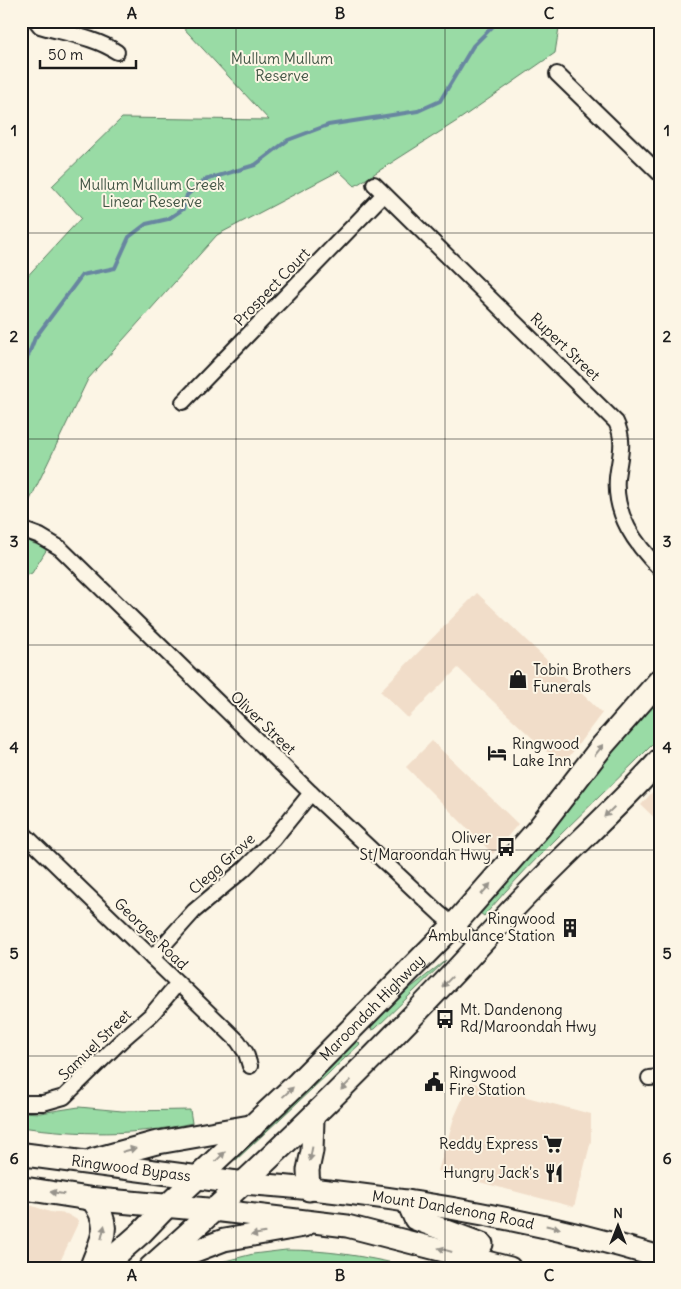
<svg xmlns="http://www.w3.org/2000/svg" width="681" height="1289" viewBox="0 0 681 1289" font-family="Delius,sans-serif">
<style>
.built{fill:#f1ddc9}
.green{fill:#99dba5;stroke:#5a7c60}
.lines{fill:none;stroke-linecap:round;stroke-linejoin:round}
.stream{stroke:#6886a0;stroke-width:4}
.minor-casing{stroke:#1c1c1c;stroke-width:18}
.primary-casing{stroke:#1c1c1c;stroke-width:25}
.trunk-casing{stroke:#1c1c1c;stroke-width:26}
.minor{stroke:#fcf5e5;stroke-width:14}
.primary{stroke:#fcf5e5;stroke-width:21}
.trunk{stroke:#fcf5e5;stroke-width:22}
.oneway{fill:#97938b}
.grid{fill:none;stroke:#1c1c1c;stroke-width:1;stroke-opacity:0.55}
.labels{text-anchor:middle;stroke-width:4;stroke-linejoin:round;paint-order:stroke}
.park-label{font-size:15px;fill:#425545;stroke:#fcf5e5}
.street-label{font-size:15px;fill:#1c1c1c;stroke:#fcf5e5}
.poi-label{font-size:15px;fill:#1c1c1c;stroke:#fcf5e5;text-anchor:start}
.neatline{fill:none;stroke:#1c1c1c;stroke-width:2}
.grid-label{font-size:16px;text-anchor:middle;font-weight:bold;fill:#1c1c1c}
</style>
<rect width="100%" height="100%" fill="#fcf5e5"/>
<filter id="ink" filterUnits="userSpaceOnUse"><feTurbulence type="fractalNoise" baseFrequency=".02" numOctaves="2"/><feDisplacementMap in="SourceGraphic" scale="10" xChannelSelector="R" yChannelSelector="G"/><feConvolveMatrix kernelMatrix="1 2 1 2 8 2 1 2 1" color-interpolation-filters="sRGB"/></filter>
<g filter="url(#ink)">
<!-- built -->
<g class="built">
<path d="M477,593L602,713L562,766L458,668L408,718L380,691Z"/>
<path d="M432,741L518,824L493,854L406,767Z"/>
<path d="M660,783V823L641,805Z"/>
<path d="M470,1082L591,1114V1141L574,1207L438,1171L454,1118Z"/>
<path d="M21,1202L50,1212L67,1214L79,1221L57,1268H21Z"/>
</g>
<!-- green -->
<g class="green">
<path d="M177,21H560L555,53L457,121L355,186L339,171L217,235L88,379L28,504L25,523L21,521V283L81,218L52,186L122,118L269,120Z"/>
<path d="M21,538L47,549L32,573L21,578Z"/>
<path d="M660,696V737C601,797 538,852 484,916L480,913L638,719Z"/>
<path d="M446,960L375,1029L372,1030L371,1026L395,1000Z"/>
<path d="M357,1041L360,1044L236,1160L232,1158Z"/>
<path d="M79,1107L122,1111L190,1110L192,1123C134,1136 80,1135 21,1127V1112L40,1113Z"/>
<path d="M286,1250C326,1250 363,1256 402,1265L396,1268H197L253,1254Z"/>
</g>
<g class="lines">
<!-- stream -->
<path class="stream" d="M21,424L26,361L35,338L82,275L115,268L129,237L146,224L168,219L183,209L187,195L205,180L255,165L288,140L328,125L418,111L440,101L473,46L498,21"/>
<!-- minor casing -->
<g class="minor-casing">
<g id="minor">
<path d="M36,21L40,26C67,34 94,37 117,52"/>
<path d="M557,74L660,174"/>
<path d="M374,184L616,422C626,442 619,458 617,478C614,515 635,544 660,569"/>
<path d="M183,402L384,194"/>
<path d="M21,529L40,536L60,548L311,793L440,914L480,946"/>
<path d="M21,831L238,1041L246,1053L250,1066"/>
<path d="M152,958L194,911L244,869L273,840L311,793"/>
<path d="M649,1078L660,1077"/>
<path d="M21,1103H43L64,1097L122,1040L152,1014L178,983"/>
</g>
</g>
<!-- primary casing -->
<g class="primary-casing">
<g id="primary">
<path id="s1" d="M241,1183C383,1193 523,1216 660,1257"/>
<path d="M309,1190L308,1170L312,1151L313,1119"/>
<path d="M407,1201L415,1219L482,1244"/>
<path d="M213,1210L347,1226L510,1268"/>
<path d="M153,1267L224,1240L304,1226"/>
</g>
</g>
<!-- trunk casing -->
<g class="trunk-casing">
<g id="trunk">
<path id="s2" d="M21,1154L241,1183"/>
<path d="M93,1160L155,1143L253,1126"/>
<path d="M21,1188L92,1199L213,1210"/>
<path d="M91,1268C102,1237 113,1228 92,1199"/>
<path id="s3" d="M101,1268L142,1232L167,1206L298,1083L453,926L539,828L603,745L660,680"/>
<path d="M150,1268C272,1159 389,1045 499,924C550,867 609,817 660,760"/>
</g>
</g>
<!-- minor -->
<use href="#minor" class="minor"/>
<!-- primary -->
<use href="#primary" class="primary"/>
<!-- trunk -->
<use href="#trunk" class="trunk"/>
</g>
<!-- one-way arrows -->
<defs><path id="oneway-solid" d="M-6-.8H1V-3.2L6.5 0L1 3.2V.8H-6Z" transform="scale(1.25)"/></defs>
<g class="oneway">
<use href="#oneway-solid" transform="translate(599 750) rotate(-52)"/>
<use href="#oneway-solid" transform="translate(609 812) rotate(135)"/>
<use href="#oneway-solid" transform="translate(486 889) rotate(-49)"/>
<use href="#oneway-solid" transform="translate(447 982) rotate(134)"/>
<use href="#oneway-solid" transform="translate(346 1085) rotate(135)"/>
<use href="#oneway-solid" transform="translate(288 1092) rotate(-43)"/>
<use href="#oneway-solid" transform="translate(129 1150) rotate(-15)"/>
<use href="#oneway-solid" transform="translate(311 1154) rotate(101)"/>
<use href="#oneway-solid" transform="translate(220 1157) rotate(-44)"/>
<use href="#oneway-solid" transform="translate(57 1193) rotate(-171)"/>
<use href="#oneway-solid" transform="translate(553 1227) rotate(12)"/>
<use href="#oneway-solid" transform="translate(103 1232) rotate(-77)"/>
<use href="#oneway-solid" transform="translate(258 1234) rotate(170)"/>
<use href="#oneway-solid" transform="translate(445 1250) rotate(-164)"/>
</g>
</g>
<!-- grid -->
<path class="grid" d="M236,21V1268M445,21V1268M21,233H660M21,439H660M21,645H660M21,850H660M21,1056H660"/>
<!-- icons -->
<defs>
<g id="shop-bare" transform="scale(1.5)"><path d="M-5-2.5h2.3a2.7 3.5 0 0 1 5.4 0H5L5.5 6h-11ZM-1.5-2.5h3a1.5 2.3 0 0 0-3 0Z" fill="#1c1c1c" stroke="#fcf5e5" stroke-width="2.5" paint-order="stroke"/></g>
<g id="hotel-bare" transform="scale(1.5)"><path d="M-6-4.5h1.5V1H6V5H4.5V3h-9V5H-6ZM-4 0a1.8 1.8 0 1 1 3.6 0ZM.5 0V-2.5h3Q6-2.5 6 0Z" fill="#1c1c1c" stroke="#fcf5e5" stroke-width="2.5" paint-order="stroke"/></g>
<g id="bus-bare" transform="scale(1.5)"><path d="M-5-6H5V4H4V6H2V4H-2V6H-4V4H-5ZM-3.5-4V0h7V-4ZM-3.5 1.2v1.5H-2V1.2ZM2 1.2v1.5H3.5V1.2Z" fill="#1c1c1c" stroke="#fcf5e5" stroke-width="2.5" paint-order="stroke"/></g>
<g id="building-bare" transform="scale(1.5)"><path d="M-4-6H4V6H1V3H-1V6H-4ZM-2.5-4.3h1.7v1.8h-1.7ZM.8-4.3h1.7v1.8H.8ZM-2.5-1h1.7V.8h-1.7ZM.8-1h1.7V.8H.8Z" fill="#1c1c1c" stroke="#fcf5e5" stroke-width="2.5" paint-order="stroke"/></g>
<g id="civic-bare" transform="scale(1.5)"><path d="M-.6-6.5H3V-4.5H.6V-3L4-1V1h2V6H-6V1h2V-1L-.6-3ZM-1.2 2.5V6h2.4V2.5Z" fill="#1c1c1c" stroke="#fcf5e5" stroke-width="2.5" paint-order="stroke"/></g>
<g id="supermarket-bare" transform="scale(1.5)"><path d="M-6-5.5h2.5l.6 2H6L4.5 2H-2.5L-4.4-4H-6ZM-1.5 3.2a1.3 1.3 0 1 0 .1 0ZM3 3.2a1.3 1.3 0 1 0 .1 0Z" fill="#1c1c1c" stroke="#fcf5e5" stroke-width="2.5" paint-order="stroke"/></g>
<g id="restaurant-bare" transform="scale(1.5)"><path d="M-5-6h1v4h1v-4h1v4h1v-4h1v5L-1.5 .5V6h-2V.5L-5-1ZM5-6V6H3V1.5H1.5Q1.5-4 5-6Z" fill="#1c1c1c" stroke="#fcf5e5" stroke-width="2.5" paint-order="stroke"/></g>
</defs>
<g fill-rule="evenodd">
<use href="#shop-bare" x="518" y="679"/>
<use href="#hotel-bare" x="497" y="753"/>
<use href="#bus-bare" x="506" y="847"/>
<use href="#building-bare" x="570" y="928"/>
<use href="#bus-bare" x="445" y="1019"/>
<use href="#civic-bare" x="434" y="1082"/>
<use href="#supermarket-bare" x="553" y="1144"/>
<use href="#restaurant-bare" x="554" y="1173"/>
</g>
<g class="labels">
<!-- park labels -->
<g class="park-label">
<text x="282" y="64">Mullum Mullum<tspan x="282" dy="17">Reserve</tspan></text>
<text x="152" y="190">Mullum Mullum Creek<tspan x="152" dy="17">Linear Reserve</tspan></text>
</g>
<!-- street labels -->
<g class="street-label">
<text transform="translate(272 287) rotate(-46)" y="5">Prospect Court</text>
<text transform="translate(565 347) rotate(44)" y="5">Rupert Street</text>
<text transform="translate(263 723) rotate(44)" y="5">Oliver Street</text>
<text transform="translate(222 864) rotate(-42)" y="5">Clegg Grove</text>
<text transform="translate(151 934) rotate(44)" y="5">Georges Road</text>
<text dy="5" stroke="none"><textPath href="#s3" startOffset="376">Maroondah Highway</textPath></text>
<text transform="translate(95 1045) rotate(-44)" y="5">Samuel Street</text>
<text dy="5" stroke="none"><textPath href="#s2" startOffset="111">Ringwood Bypass</textPath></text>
<text dy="5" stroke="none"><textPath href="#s1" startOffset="214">Mount Dandenong Road</textPath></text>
</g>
<!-- poi labels -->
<g class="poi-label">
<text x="533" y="675">Tobin Brothers<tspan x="533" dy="17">Funerals</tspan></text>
<text x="512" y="749">Ringwood<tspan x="512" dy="17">Lake Inn</tspan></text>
<text x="491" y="843" text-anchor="end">Oliver<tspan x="491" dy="17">St/Maroondah Hwy</tspan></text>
<text x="555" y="924" text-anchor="end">Ringwood<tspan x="555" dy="17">Ambulance Station</tspan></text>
<text x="460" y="1015">Mt. Dandenong<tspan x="460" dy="17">Rd/Maroondah Hwy</tspan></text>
<text x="449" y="1078">Ringwood<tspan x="449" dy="17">Fire Station</tspan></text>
<text x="538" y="1149" text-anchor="end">Reddy Express</text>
<text x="539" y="1178" text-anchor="end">Hungry Jack's</text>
</g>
</g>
<!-- margin -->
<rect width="681" height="1289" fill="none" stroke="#fcf5e5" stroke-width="55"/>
<!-- north arrow -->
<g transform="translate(618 1226)" stroke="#fcf5e5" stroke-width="4" paint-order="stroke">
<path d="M0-4L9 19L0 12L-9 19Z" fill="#1c1c1c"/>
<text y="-8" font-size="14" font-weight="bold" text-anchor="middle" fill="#1c1c1c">N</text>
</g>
<!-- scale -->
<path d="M40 60v8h96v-8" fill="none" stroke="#1c1c1c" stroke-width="2.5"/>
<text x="48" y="60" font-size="15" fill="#1c1c1c" stroke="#fcf5e5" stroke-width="4" paint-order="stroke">50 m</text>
<rect x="28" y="28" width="626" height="1234" class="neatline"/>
<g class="grid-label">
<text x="132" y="19">A</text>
<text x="340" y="19">B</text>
<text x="549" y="19">C</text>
<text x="14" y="136">1</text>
<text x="667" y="136">1</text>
<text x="14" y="342">2</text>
<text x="667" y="342">2</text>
<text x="14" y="547">3</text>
<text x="667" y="547">3</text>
<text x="14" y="753">4</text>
<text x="667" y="753">4</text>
<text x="14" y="959">5</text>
<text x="667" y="959">5</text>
<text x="14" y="1164">6</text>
<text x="667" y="1164">6</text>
<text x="132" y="1281">A</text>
<text x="340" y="1281">B</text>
<text x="549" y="1281">C</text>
</g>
</svg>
